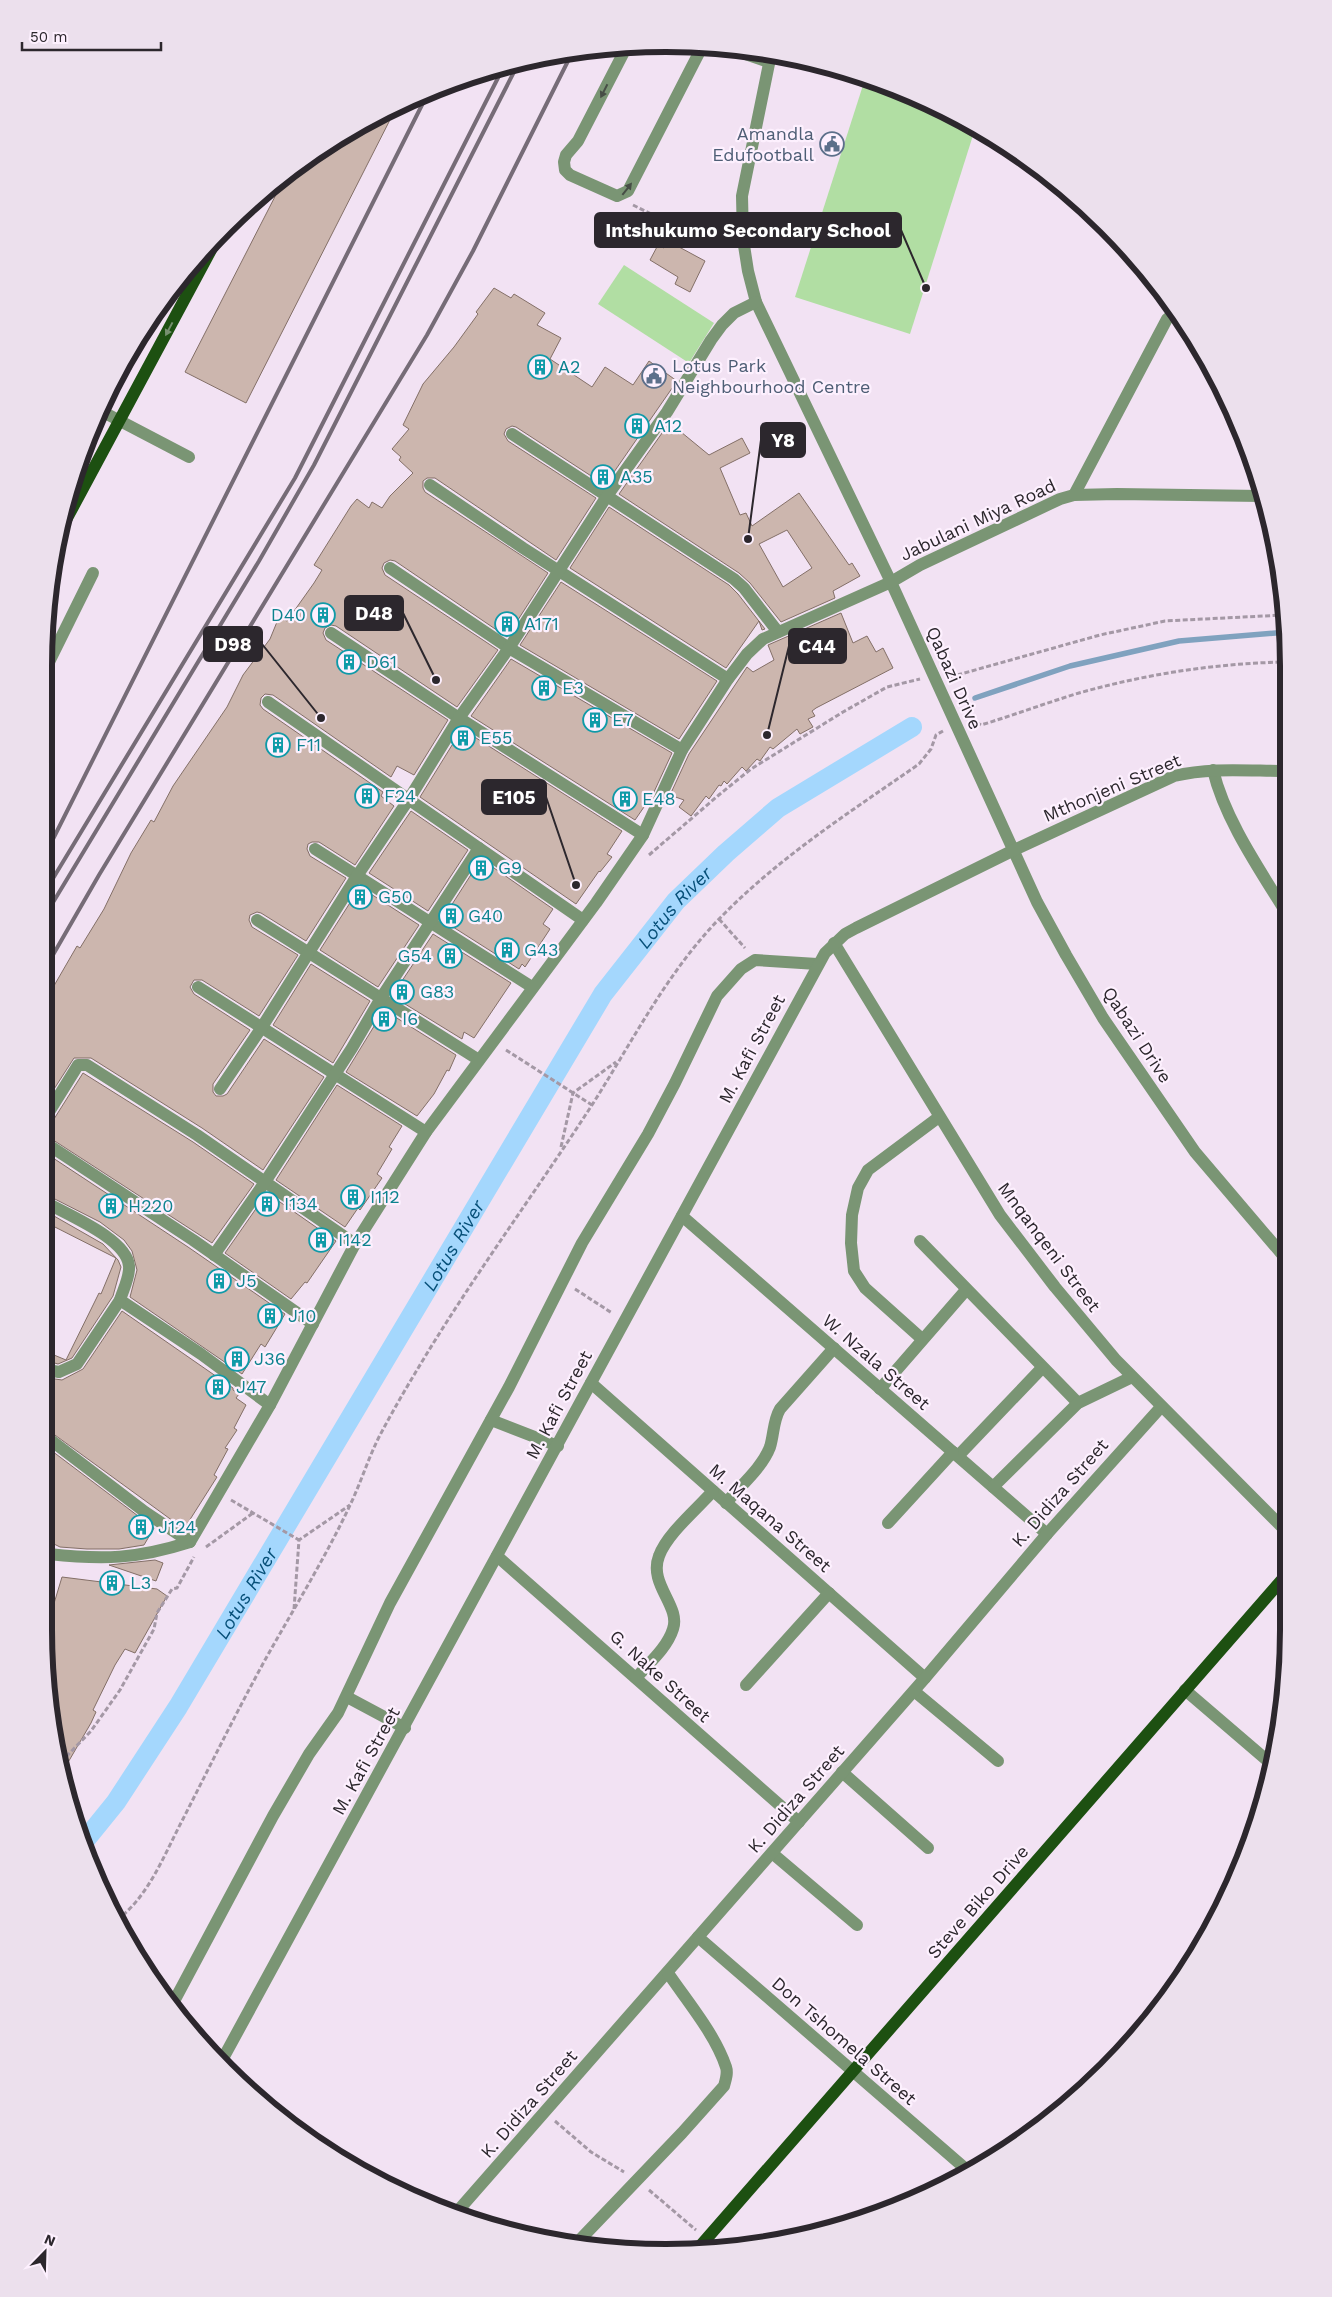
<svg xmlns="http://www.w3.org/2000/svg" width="1332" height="2297" viewBox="0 0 1332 2297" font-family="'Work Sans',sans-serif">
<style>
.green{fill:#b1dea3}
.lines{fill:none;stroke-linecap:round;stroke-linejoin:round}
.stream{stroke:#80a2bf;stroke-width:5.5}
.canal{stroke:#a4d7fd;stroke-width:20}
.building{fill:#ccb6ae;stroke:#836f67;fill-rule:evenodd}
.path{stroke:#a498a5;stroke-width:3;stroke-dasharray:5 2.5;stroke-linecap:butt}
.minor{stroke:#7a9574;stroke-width:12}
.major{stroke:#1d5011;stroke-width:12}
.rail{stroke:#766c77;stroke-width:4}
.oneway{fill:#474e46}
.oneway2{fill:#779070}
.labels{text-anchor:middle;stroke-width:4.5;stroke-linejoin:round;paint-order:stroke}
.service-label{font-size:18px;fill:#4e5e75;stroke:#fdf0fe;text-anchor:end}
.culture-label{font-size:18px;fill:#0d838f;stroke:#fdf0fe;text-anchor:start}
.street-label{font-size:18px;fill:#2c272d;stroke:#fdf0fe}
.water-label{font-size:19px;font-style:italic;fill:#075079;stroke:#fdf0fe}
.rim{fill:none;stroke:#2c272d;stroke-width:6}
.leader{fill:none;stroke:#2c272d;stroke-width:2}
.callout-dot{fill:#2c272d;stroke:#fdf0fe;stroke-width:2}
.callout{fill:#2c272d;stroke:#2c272d;stroke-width:2}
.callout-label{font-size:19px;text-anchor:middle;font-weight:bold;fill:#fff}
</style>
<rect width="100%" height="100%" fill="#f2e2f3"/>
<!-- green -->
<g class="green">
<path d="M865,79L904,91L975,129L910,334L795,297Z"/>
<path d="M624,265L714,323L689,363L598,304Z"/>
</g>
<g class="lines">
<!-- stream -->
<path class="stream" d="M975,698L1070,666L1179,641L1287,632"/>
<!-- canal -->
<path class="canal" id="s1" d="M82,1844L116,1802L178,1707L603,994L676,901L726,853L778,808L912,727"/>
</g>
<!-- building -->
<g class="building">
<path d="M396,108L246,403L185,372L284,179L320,149Z"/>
<path d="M668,241L705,261L690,292L675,284L678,277L650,260L658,245L664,248Z"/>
<path d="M494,288L511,298L514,294L545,313L537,325L561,338L550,359L592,387L605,367L633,385L649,361L677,381L605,485L516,427L512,426L506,429L504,434L508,441L596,498L556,560L435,478H427L423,481V488L425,492L548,573L507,637L395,561L390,560L384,563L382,568L385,575L498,650L457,707L336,626L331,625L325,628L323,633L326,640L448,720L414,775L397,766L391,777L273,695L265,694L261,698L260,705L263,709L383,792L381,796L394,806L355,865L319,842H312L308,844L307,849L310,856L346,878L306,941L261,913L257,912L250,915L249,920L252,927L298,955L259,1016L202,980H194L190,987L194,994L250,1030L213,1084V1092L216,1096H223L227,1094L264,1039L324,1077L263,1170L202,1128L91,1058H74L47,1100L46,1002L55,984L77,946L80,948L104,909L131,853L151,820L154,822L173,786L227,707L243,675L270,639L279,617L287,621L314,583L322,570L314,565L351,506L357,499L369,508L372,502L382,508L390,496L413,473L399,460L401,457L392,449L409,429L403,425L423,384L454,347L478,314L476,312Z"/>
<path d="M667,426L679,434L681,432L709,455L742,438L750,453L720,468L740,515L746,513L752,526L799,493L849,565L852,563L860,576L833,591L835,598L781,622L750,583L739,573L619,494ZM787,530L812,568L783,587L759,544Z"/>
<path d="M609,507L729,585L738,594L765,629L762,630L759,621L726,668L570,568Z"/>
<path d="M561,582L717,681L679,739L520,645Z"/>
<path d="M841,613L853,643L867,636L876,652L883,648L893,668L816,708L812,711L815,716L808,719L813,727L800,734L797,729L773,749L770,747L760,761L757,759L746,771L742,767L727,784L724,781L721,786L719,785L709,799L706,796L691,816L679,807L684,800L670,795L689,754L747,667L753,672L774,660L768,645Z"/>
<path d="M511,659L672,753L653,794L635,820L471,716Z"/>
<path d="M462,729L622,831L607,854L612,857L600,872L599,871L576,904L420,797Z"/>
<path d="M411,811L468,850L428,911L369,873Z"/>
<path d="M481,859L553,909L543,924L550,929L525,967L522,964L519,969L442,920Z"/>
<path d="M360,887L419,925L378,987L320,950Z"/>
<path d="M433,934L511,983L474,1038L464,1032L462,1039L392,996Z"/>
<path d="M311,964L370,1001L333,1063L273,1025Z"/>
<path d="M384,1010L456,1055L449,1071L447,1070L434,1094L417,1116L346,1072Z"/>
<path d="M83,1073L193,1142L254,1184L212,1243L47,1136V1123L54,1119Z"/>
<path d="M337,1085L402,1126L389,1147L392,1149L377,1174L382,1178L360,1210L358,1208L345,1227L276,1180Z"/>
<path d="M47,1154L188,1247L285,1314L265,1347L261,1344L242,1374L130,1297L137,1270L132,1251L124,1240L100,1222L47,1195Z"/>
<path d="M267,1193L336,1241L307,1283L305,1282L291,1299L225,1253Z"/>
<path d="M47,1212L103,1244L118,1260L121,1267L113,1296L72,1358L58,1364L51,1362L54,1355L66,1360L99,1293L101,1294L116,1258L47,1223Z"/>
<path d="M122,1311L233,1388V1390L239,1394L236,1398L246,1405L234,1428L237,1430L225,1448L228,1449L214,1475L217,1477L184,1529L48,1430V1378L62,1380L83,1369Z"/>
<path d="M48,1448L154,1528L144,1545L119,1549H87L60,1547L48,1541Z"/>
<path d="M155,1560L163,1563L156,1581L109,1565Z"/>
<path d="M62,1577L157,1589L167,1596L135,1653L125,1649L115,1665L93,1710L96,1712L91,1723L63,1771L49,1712V1620Z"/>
</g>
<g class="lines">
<!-- path -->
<g class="path">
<path d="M633,205L709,243L728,240"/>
<path d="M950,677L1100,635L1165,621L1285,615"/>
<path d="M970,721L973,720L981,725C1014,715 1046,703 1079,693C1146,674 1218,663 1287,662"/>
<path d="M649,855L720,794L751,769L843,712L887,687L920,679"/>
<path d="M719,919L745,948"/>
<path d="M506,1050L592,1105"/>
<path d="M561,1147L573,1093L616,1062"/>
<path d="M575,1289L612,1313"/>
<path d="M231,1500L299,1540"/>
<path d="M206,1547L253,1513"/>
<path d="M294,1609L299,1540L350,1505"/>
<path d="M61,1762L91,1731L120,1690L154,1629L157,1613L172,1589L177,1588L194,1557"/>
<path d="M117,1920C149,1896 164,1855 183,1819C210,1766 236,1713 265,1660C294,1608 326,1557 351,1503C361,1482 368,1459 379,1437C390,1416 402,1395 414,1375C469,1282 533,1196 592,1105C634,1039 669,968 726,912C784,854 853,810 919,764L931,749L936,735L943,731"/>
<path d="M555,2121L591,2152L624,2172"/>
<path d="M649,2190L696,2230"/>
</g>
<!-- minor -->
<g class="minor">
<path d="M626,48L578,141L566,155L564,162L565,170L570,175L617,196L628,191L702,47"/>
<path d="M734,50L769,62"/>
<path d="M771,54L742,196L743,239L748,271L756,302L891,582L1037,902L1066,955L1103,1018L1195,1152L1287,1260"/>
<path d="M103,412L189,457"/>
<path d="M512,434L734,579L744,588L778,632"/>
<path d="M430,485L523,548L728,679"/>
<path d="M1074,495L1167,319L1173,314"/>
<path d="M390,568L509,648L682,750"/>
<path d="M331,633L459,718L643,835"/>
<path d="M45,670L93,573"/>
<path d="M268,702L583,920"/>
<path d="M1213,770C1225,820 1260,870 1287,914"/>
<path d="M315,849L532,987"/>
<path d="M257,920L479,1060"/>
<path d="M834,943L1000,1215L1055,1287L1116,1360L1287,1532"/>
<path d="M198,987L426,1132"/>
<path d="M220,1089L262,1027L357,876L409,799L459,718L509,648L607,496L667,412L711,340L722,325L734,313L756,302"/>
<path d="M47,1115L75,1070L78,1065H87L197,1135L355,1244"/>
<path d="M47,1144L193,1240L313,1324"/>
<path d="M47,1203C68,1215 127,1239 129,1266C130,1277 123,1290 120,1300L201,1354L270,1405"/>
<path d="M682,1216L1047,1534"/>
<path d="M920,1241L1078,1403"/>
<path d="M214,1255L265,1182L352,1048L381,998L479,848"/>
<path d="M922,1339L865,1288L854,1271L851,1243L852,1215L858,1188L868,1170L939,1117"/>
<path d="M48,1370L59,1372L77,1364L120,1300"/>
<path d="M591,1383L925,1678"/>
<path d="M880,1389L966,1290"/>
<path d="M491,1420L558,1446"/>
<path d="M48,1438L145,1512L190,1542"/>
<path d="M958,1456L1042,1368"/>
<path d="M993,1487L1078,1403L1132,1377"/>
<path d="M726,1503C740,1486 762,1468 770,1447C774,1434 773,1421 780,1409L834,1348"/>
<path d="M888,1523L953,1452"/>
<path d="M49,1554C103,1560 137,1559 190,1542L270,1405L355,1244L426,1132L596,903L643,835L682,750L728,679L747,654L763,639L891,582L920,565L1060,499L1074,495L1117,494L1261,496"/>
<path d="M497,1556L799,1822"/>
<path d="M636,1678C649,1663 667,1648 673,1629C681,1606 648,1584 659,1556C667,1534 697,1509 713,1491"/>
<path d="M746,1685L829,1593"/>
<path d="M1185,1690L1269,1762"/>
<path d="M914,1691L998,1761"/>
<path d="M347,1697L405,1728"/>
<path d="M842,1772L928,1848"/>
<path d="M772,1853L857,1925"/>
<path d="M698,1937L967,2170"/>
<path d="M171,2007L273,1816L309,1754L338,1713L390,1603L509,1387L582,1243L648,1134L675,1083L717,996L741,969L755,960L817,964"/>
<path d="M220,2064L825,953L845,934L856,928L1014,850L1174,776C1211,767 1249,771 1287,771"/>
<path d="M456,2213L925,1678L1047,1534L1161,1407"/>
<path d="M574,2246L682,2133L724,2086C726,2079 728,2073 726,2067C715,2034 687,2001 668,1973"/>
</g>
<!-- major -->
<g class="major">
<path d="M66,520L219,235"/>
<path d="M695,2252L1287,1574"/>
</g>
<!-- rail -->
<g class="rail">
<path d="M46,853L429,91"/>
<path d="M46,890L295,478L503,68"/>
<path d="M46,914L259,561L314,465L518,64"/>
<path d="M46,967L99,875L427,335L473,251L572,53"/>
</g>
</g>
<!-- one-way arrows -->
<defs><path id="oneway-solid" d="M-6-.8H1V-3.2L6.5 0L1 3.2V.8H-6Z" transform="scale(1.25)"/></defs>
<g class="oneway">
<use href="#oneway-solid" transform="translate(604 91) rotate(117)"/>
<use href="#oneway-solid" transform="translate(627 189) rotate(-52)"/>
</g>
<use class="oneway2" href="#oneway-solid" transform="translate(169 329) rotate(118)"/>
<!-- icons -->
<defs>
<g id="civic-ring" transform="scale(1.25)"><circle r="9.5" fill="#fdf0fe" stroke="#5c6f8a" stroke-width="1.5"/><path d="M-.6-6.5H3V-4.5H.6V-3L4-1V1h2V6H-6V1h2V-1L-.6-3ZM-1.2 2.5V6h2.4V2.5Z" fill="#5c6f8a"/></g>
<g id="building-ring" transform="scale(1.25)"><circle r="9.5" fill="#fdf0fe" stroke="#0f9aa8" stroke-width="1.5"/><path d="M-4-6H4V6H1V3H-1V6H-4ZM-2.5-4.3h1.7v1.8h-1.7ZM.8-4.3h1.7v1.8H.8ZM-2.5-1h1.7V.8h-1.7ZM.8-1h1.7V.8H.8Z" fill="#0f9aa8"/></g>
</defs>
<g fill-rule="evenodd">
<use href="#civic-ring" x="832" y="144"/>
<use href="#building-ring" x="540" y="367"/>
<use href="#civic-ring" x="654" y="376"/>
<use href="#building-ring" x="637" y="426"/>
<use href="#building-ring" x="603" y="477"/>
<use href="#building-ring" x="323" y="615"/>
<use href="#building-ring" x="507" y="624"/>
<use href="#building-ring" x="349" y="662"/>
<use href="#building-ring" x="544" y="688"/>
<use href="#building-ring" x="595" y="720"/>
<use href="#building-ring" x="463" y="738"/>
<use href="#building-ring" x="278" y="745"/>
<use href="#building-ring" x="367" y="796"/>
<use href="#building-ring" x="625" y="799"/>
<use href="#building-ring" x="481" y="868"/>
<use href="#building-ring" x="360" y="897"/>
<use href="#building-ring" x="451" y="916"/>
<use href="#building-ring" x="507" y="950"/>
<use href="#building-ring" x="450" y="956"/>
<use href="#building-ring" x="402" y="992"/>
<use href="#building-ring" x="384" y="1019"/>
<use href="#building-ring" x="353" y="1197"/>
<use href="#building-ring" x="267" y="1204"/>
<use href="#building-ring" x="111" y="1206"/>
<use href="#building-ring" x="321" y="1240"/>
<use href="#building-ring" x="219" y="1281"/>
<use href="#building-ring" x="270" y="1316"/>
<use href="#building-ring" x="237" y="1359"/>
<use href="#building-ring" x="218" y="1387"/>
<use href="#building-ring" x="141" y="1527"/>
<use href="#building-ring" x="112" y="1583"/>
</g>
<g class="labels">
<!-- service labels -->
<g class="service-label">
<text x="814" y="140">Amandla<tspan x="814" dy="21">Edufootball</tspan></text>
<text x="672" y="372" text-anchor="start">Lotus Park<tspan x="672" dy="21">Neighbourhood Centre</tspan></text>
</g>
<!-- culture labels -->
<g class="culture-label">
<text x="558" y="373">A2</text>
<text x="654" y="432">A12</text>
<text x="620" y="483">A35</text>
<text x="306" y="621" text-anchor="end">D40</text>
<text x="524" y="630">A171</text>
<text x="366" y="668">D61</text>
<text x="562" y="694">E3</text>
<text x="612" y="726">E7</text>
<text x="480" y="744">E55</text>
<text x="296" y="751">F11</text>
<text x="384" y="802">F24</text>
<text x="642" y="805">E48</text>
<text x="498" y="874">G9</text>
<text x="378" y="903">G50</text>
<text x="468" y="922">G40</text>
<text x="524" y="956">G43</text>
<text x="432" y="962" text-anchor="end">G54</text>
<text x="420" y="998">G83</text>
<text x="402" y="1025">I6</text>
<text x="370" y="1203">I112</text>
<text x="284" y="1210">I134</text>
<text x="128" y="1212">H220</text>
<text x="338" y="1246">I142</text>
<text x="236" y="1287">J5</text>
<text x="288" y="1322">J10</text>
<text x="254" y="1365">J36</text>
<text x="236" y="1393">J47</text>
<text x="158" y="1533">J124</text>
<text x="130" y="1589">L3</text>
</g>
<!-- street labels -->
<g class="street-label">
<text transform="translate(978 520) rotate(-25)" y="6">Jabulani Miya Road</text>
<text transform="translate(954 678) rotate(66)" y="6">Qabazi Drive</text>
<text transform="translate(1112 788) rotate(-23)" y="6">Mthonjeni Street</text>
<text transform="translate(1137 1035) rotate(57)" y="6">Qabazi Drive</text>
<text transform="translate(752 1049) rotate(-62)" y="6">M. Kafi Street</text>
<text transform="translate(1049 1247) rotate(53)" y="6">Mnqanqeni Street</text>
<text transform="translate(876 1362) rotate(41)" y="6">W. Nzala Street</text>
<text transform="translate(559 1405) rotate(-62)" y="6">M. Kafi Street</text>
<text transform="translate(1060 1493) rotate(-49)" y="6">K. Didiza Street</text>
<text transform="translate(770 1518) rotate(41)" y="6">M. Maqana Street</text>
<text transform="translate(660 1676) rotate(42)" y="6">G. Nake Street</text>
<text transform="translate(366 1761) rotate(-61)" y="6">M. Kafi Street</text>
<text transform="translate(796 1799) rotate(-49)" y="6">K. Didiza Street</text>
<text transform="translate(978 1902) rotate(-49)" y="6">Steve Biko Drive</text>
<text transform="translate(844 2041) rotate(41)" y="6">Don Tshomela Street</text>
<text transform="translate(529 2104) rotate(-49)" y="6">K. Didiza Street</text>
</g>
<!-- water labels -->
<g class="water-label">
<text dy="7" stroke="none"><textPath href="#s1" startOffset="1110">Lotus River</textPath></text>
<text dy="7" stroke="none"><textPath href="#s1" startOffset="705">Lotus River</textPath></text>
<text dy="7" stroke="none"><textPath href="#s1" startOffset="300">Lotus River</textPath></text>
</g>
</g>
<!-- crop -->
<path d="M0 0H1332V2297H0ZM666 52H666A614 614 0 0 1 1280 666V1630A614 614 0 0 1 666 2244H666A614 614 0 0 1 52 1630V666A614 614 0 0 1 666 52Z" fill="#ece0ed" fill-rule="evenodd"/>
<path class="rim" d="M666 52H666A614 614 0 0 1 1280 666V1630A614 614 0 0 1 666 2244H666A614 614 0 0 1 52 1630V666A614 614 0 0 1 666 52Z"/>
<!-- callouts -->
<path class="leader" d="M926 288L901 230M748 539L761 440M436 680L403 613M321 718L262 644M767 735L789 646M576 885L546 797"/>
<g class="callout-dot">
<circle cx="926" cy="288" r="5"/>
<circle cx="748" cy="539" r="5"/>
<circle cx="436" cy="680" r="5"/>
<circle cx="321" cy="718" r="5"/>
<circle cx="767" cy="735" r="5"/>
<circle cx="576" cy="885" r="5"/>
</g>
<g class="callout">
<rect x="595" y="213" width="306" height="34" rx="5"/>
<rect x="761" y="423" width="44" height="34" rx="5"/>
<rect x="345" y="596" width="58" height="34" rx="5"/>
<rect x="204" y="627" width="58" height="34" rx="5"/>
<rect x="789" y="629" width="57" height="34" rx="5"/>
<rect x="482" y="780" width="64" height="34" rx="5"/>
</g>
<g class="callout-label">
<text x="748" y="237">Intshukumo Secondary School</text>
<text x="783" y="447">Y8</text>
<text x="374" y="620">D48</text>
<text x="233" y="651">D98</text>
<text x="817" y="653">C44</text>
<text x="514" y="804">E105</text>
</g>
<!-- north arrow -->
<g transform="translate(45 2252) rotate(23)" stroke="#fdf0fe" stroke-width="4" paint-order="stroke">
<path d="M0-4L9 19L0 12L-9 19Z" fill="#2c272d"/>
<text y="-8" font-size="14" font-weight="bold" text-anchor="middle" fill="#2c272d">N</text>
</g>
<!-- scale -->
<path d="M22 42v8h139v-8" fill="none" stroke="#2c272d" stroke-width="2.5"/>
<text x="30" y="42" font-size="15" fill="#2c272d" stroke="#fdf0fe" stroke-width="4" paint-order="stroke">50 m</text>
</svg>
